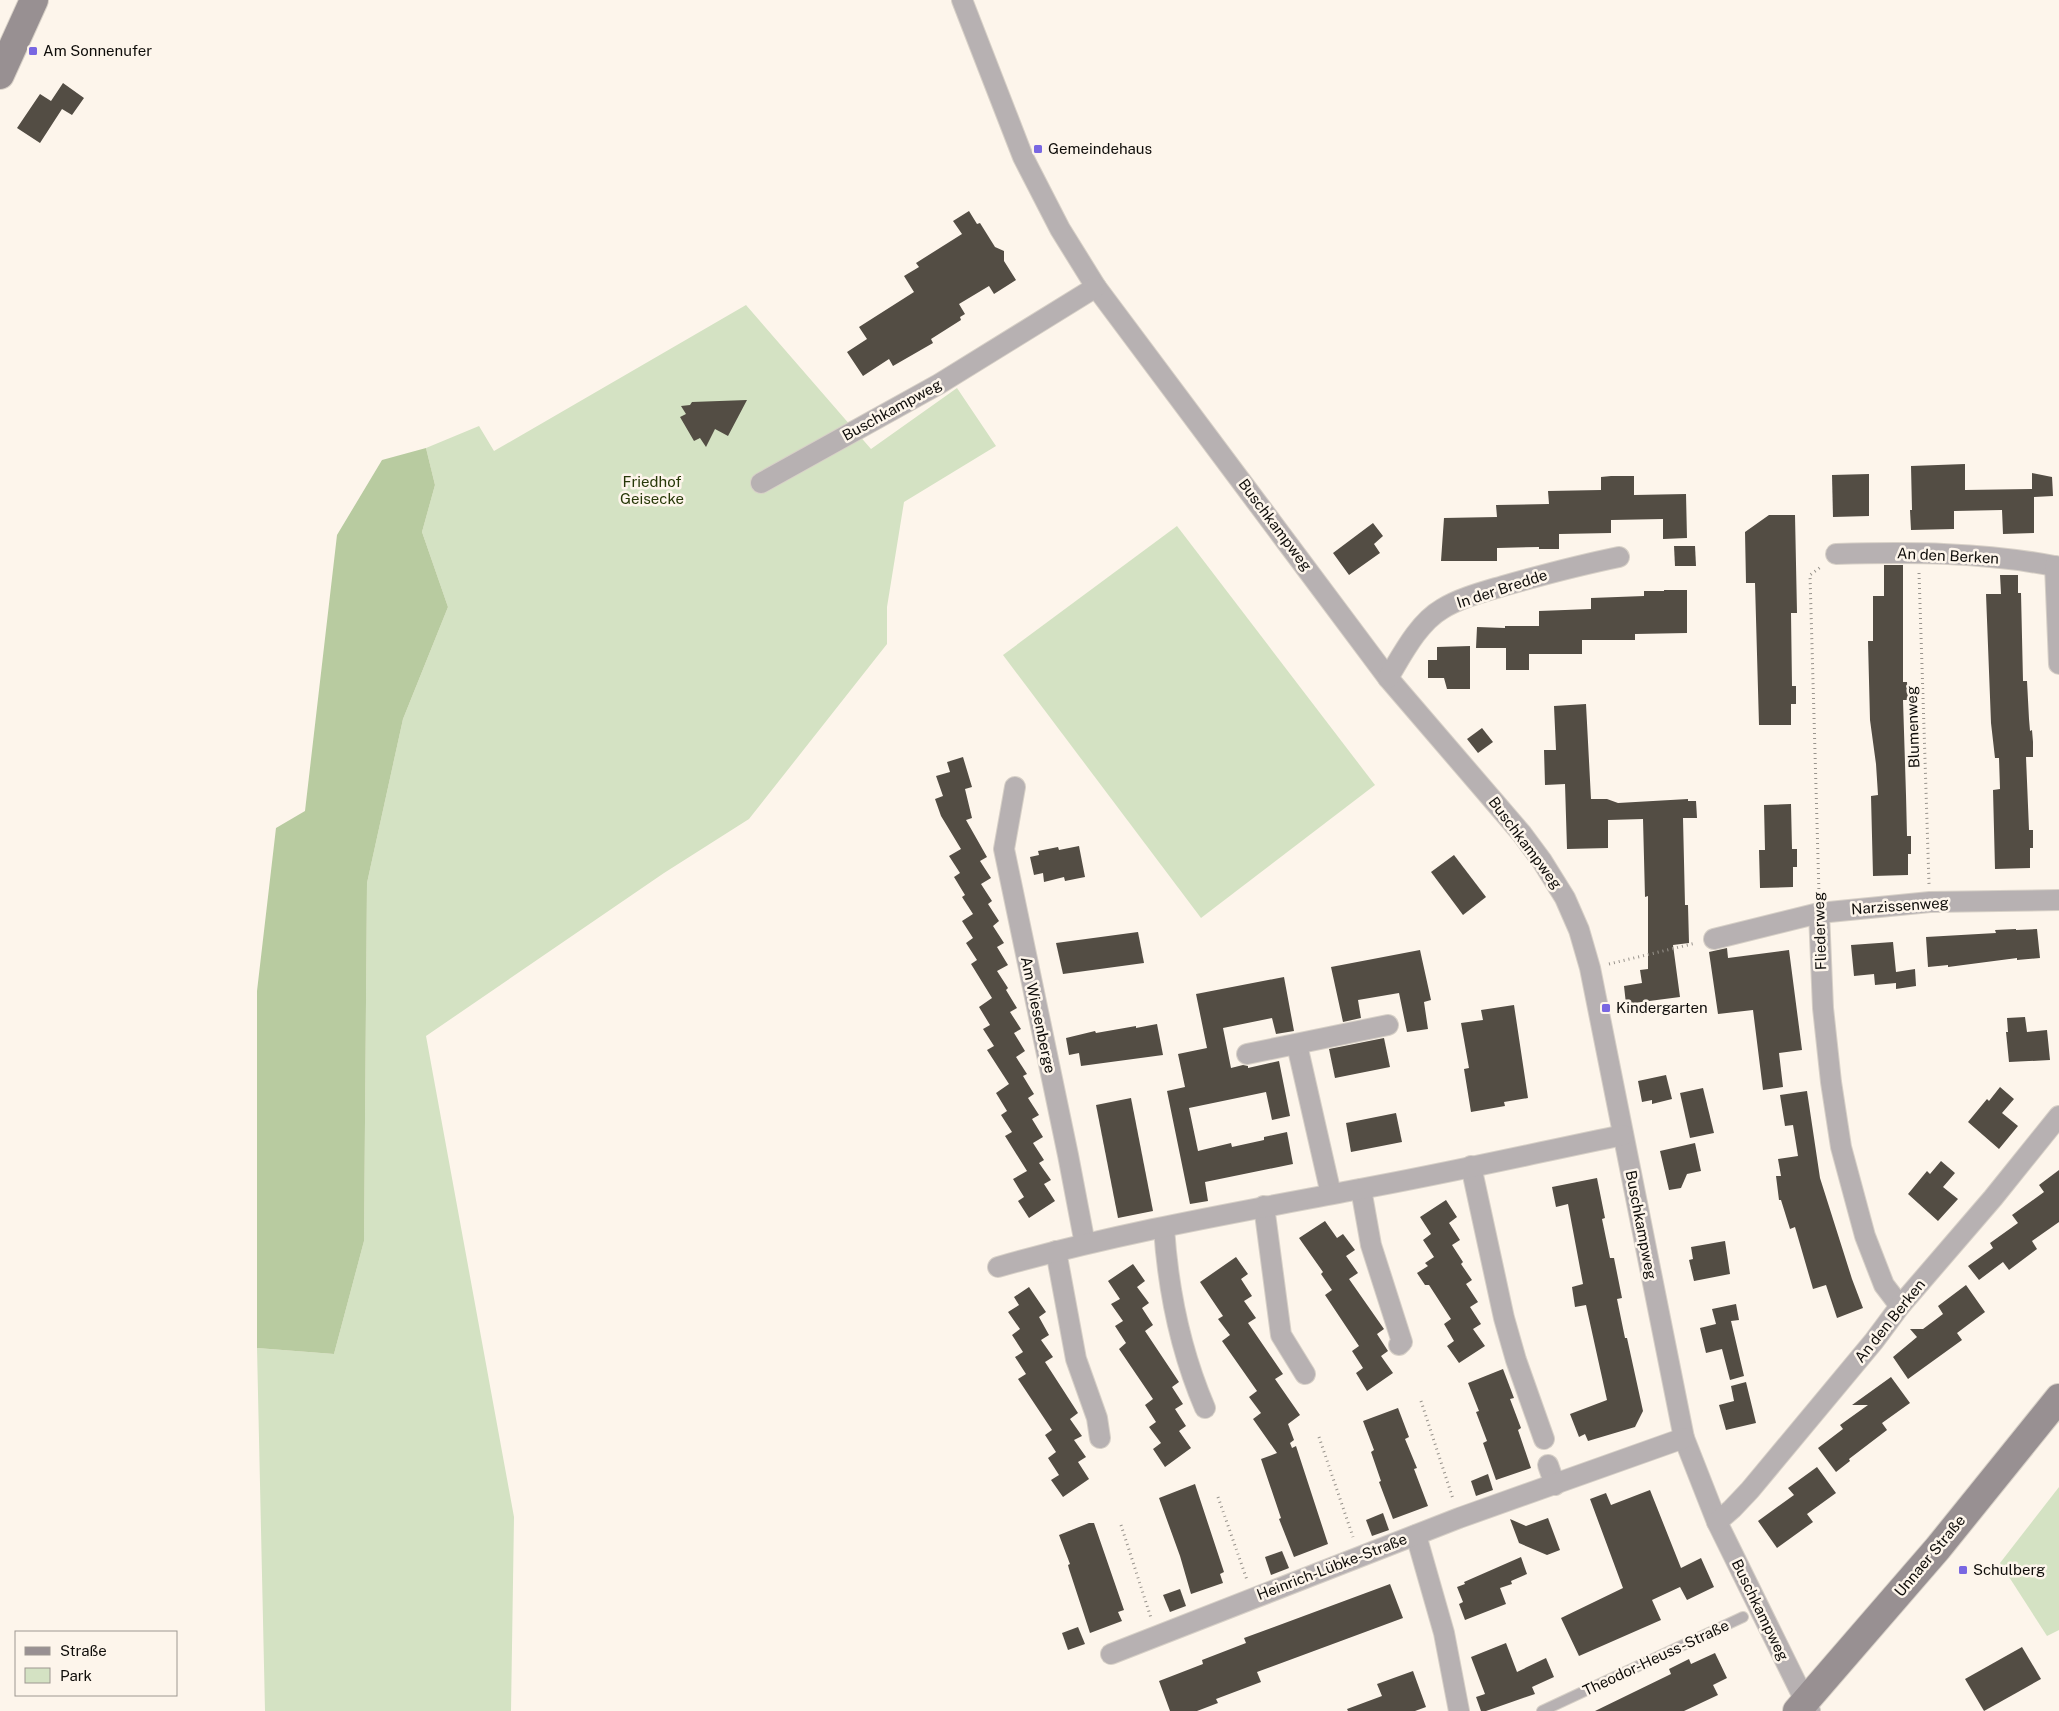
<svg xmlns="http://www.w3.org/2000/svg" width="2059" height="1711" viewBox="0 0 2059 1711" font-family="'Public Sans',sans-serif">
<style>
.green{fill:#d4e2c3}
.forest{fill:#b8cba0}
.building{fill:#534d44}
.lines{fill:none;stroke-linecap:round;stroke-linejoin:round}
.service-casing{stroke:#d7d0c7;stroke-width:12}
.minor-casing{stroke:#d7d0c7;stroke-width:22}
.secondary-casing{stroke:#d7d0c7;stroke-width:30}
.path{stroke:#98938c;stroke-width:3;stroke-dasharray:1 4;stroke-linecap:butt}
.service{stroke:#b7b1b2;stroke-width:10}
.minor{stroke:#b7b1b2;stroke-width:20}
.secondary{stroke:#989092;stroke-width:28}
.poi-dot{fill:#7967e2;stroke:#fdf5eb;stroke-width:2}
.labels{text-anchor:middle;stroke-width:5;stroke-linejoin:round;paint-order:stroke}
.poi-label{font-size:15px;fill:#0f0d0a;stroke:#fdf5eb;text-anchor:start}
.street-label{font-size:15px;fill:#0f0d0a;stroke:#fdf5eb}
.park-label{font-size:15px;fill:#273808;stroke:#fdf5eb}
</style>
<rect width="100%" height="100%" fill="#fdf5eb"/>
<!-- green -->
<g class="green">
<path d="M746,305L871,449L957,388L996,446L904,502L887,607V644L749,819L664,873L426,1036L514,1517L511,1711H265L257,1348L334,1354L364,1241L367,883L403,719L448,607L422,532L435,485L426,448L479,426L494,451Z"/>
<path d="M1177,526L1375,785L1201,918L1003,655Z"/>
<path d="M2059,1487V1630L2047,1636L2000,1563Z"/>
</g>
<!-- forest -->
<path class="forest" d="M426,448L435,485L422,532L448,607L403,719L367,883L364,1241L334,1354L257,1348V991L276,828L305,811L337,535L382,460Z"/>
<!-- building -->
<g class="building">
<path d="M63,83L84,98L72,115L62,109L40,143L17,128L40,94L51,101Z"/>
<path d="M969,211L977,224L980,223L995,247L1004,251V261L1016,280L994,294L989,286L959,304L965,314L960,317L961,320L931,339L933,343L893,366L889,359L863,376L847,352L867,339L859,327L914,292L904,276L919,267L916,263L962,234L953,221Z"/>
<path d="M747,400L728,436L715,429L706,447L700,438L694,441L680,417L686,414L681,406L690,405L692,402Z"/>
<path d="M1965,464V490L2032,489V473L2052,477L2053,496L2034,497V533L2003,534L2002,510L1954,511V529L1911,530L1910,510H1912L1911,466Z"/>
<path d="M1869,474V516L1833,517L1832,475Z"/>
<path d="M1611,476H1634V495L1686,494L1687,538L1663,539V519L1611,520V533L1559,534V549H1539V547L1497,548V561H1441L1444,518L1497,517L1496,505L1549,504L1548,491L1601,490V477Z"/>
<path d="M1769,515H1795L1797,613H1791L1792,686H1796V704H1791V725H1759L1755,583H1746L1745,532Z"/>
<path d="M1373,523L1383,536L1374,544L1380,553L1349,575L1333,553Z"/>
<path d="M1674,546H1695L1696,566H1675Z"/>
<path d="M1884,565H1903V682H1907L1908,700H1903L1906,795L1907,836H1911V854H1908V875L1873,876L1871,796L1878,795L1876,764L1870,720L1868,641H1873V596H1884Z"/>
<path d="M2000,575H2018V593H2021L2023,681H2027L2029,719L2030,731L2032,730L2033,742V757H2026L2029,830H2033V848H2030V868L1995,869L1993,790L2000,789L1999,758H1995L1991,723L1986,594H2001Z"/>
<path d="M1664,590H1687V633L1635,634V640H1582V654H1529V670H1506V648H1476L1477,627L1505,628V626H1539V611L1591,609V598L1644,596V591H1664Z"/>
<path d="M1470,646V689H1447L1444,678H1428V660H1437V647Z"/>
<path d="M1586,704L1591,799H1607L1618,803L1688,799V801H1696L1697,818H1683L1685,905H1688L1689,943L1673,945L1680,997L1626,1004L1624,986L1642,983L1640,970L1648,969V896L1645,897L1643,819L1608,820V848L1567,849L1565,784L1545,785L1544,750H1556L1554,706Z"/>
<path d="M1482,728L1493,742L1478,753L1467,739Z"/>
<path d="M963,757L972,787L965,789L972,818L966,820L987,857L980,861L991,878L981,884L992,901L988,904L999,921L993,926L1004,943L997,947L1008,965L997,971L1008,988L1006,990L1017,1008L1010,1012L1021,1029L1014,1033L1025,1051L1016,1057L1027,1074L1023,1076L1034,1094L1028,1098L1039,1115L1032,1119L1043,1137L1033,1143L1044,1160L1039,1163L1051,1180L1044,1184L1055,1201L1029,1218L1018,1201L1024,1197L1013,1179L1027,1171L1005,1136L1012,1132L1001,1115L1007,1111L996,1093L1009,1084L987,1050L994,1046L983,1029L990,1025L979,1007L992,998L971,964L977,960L966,943L973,938L962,921L973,914L962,897L965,895L954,877L960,873L949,856L961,849L941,816L935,799L943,796L936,776L950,772L947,762Z"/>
<path d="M1791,804L1792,849H1797V867H1793V887L1760,888L1759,850H1765L1764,805Z"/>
<path d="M1079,846L1085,877L1065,881L1064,877L1044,882L1043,873L1034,875L1030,857L1039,855L1038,851L1058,847L1059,850Z"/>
<path d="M1454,855L1486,897L1463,915L1431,872Z"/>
<path d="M2016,929V930L2037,929L2040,958L2017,960V958L1948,967V965L1928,967L1926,937L1996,933L1995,930Z"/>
<path d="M1138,932L1144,963L1063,974L1056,943Z"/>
<path d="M1893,942L1896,972L1915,969L1916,986L1896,989V983L1875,985L1874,974L1854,976L1851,945Z"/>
<path d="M1727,948L1728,958L1789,950L1802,1050L1779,1053L1783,1087L1763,1090L1753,1010L1718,1014L1709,952Z"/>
<path d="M1420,950L1431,1000L1424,1002L1428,1029L1407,1032L1399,993L1358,1000L1361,1018L1343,1022L1331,967Z"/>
<path d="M1284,977L1294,1031L1276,1034L1272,1018L1223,1028L1231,1068L1243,1065L1248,1066V1068L1279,1061L1290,1116L1272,1120L1266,1092L1189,1108L1198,1151L1231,1143L1232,1147L1264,1140V1137L1287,1132L1293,1164L1205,1182L1208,1201L1190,1204L1167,1091L1185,1087L1178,1054L1207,1048L1196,994Z"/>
<path d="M1514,1005L1528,1098L1504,1102L1505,1106L1471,1112L1464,1069L1469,1068L1461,1023L1483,1020L1481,1010Z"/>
<path d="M2025,1017L2027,1032L2047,1030L2050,1060L2009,1062L2006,1032H2008L2007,1018Z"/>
<path d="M1157,1024L1163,1055L1081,1066L1079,1053L1069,1055L1066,1038L1095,1031L1096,1033L1136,1026V1028Z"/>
<path d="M1384,1038L1390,1067L1335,1078L1329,1049Z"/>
<path d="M1666,1075L1672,1099L1652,1104V1100L1642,1102L1638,1081Z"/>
<path d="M2000,1087L2014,1099L2002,1113L2018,1126L1999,1149L1968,1122L1987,1099L1989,1101Z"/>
<path d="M1703,1088L1714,1133L1690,1138L1680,1093Z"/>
<path d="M1807,1091L1820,1178L1852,1279L1863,1308L1837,1318L1826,1285L1813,1289L1795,1227L1790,1229L1781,1200H1779L1776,1176H1781L1778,1159L1798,1156L1793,1125L1785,1126L1780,1095Z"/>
<path d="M1131,1098L1153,1211L1118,1218L1096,1105Z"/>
<path d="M1396,1113L1402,1142L1351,1152L1346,1123Z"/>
<path d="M1695,1143L1701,1171L1687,1174L1681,1188L1669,1190L1660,1151Z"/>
<path d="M1941,1161L1955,1173L1943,1187L1958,1199L1938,1221L1908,1194L1927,1171L1930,1174Z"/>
<path d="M2059,1170V1222L2032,1241L2037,1249L2009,1270L2003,1262L1979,1280L1968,1266L1993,1248L1990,1243L2018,1223L2012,1215L2044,1192L2039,1185Z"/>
<path d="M1597,1178L1605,1218L1602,1219L1610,1258H1614L1622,1298L1617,1299L1625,1338H1627L1643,1411L1635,1427L1588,1441L1585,1434L1579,1437L1570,1414L1607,1400L1586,1305L1575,1307L1572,1287L1583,1284L1568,1204L1556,1207L1552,1187Z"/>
<path d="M1446,1200L1457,1217L1449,1223L1460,1240L1452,1245L1463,1262L1461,1264L1472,1280L1466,1284L1478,1302L1470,1307L1481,1324L1473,1329L1485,1346L1459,1363L1447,1346L1454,1341L1444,1324L1451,1319L1429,1285H1425L1417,1273L1428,1266L1425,1263L1434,1257L1423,1240L1431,1234L1420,1217Z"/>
<path d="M1325,1221L1337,1238L1343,1234L1355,1250L1346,1256L1358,1273L1349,1279L1384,1329L1377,1334L1388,1351L1381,1356L1393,1373L1367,1391L1356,1373L1363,1368L1352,1351L1359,1346L1325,1295L1332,1290L1321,1274L1323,1272L1299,1238Z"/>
<path d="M1725,1241L1730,1274L1694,1281L1689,1260L1693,1259L1691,1247Z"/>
<path d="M1236,1257L1248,1274L1241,1279L1252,1296L1244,1301L1256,1318L1248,1323L1283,1374L1275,1379L1300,1415L1288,1424L1294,1440L1290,1443L1292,1448L1296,1446L1328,1544L1294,1557L1279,1519L1281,1518L1261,1459L1277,1453L1253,1419L1261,1413L1249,1397L1257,1391L1222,1341L1230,1335L1218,1319L1223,1316L1200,1282Z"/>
<path d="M1133,1264L1145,1281L1137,1287L1149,1303L1142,1308L1153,1325L1145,1331L1179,1382L1172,1387L1183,1404L1175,1409L1186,1426L1179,1431L1191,1448L1165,1467L1153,1449L1161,1443L1149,1427L1156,1422L1145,1405L1153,1399L1119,1349L1126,1343L1115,1326L1123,1321L1111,1304L1120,1299L1108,1281Z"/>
<path d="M1966,1285L1985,1312L1957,1333L1962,1340L1908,1379L1893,1357L1917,1337L1910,1329H1923L1943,1314L1938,1306Z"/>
<path d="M1029,1287L1046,1312L1039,1317L1049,1335L1041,1340L1053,1357L1045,1362L1078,1413L1070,1419L1082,1436L1074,1440L1086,1457L1078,1462L1089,1479L1063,1497L1051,1480L1059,1475L1048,1458L1056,1452L1045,1435L1052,1430L1018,1379L1026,1374L1015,1357L1023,1352L1012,1335L1020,1329L1008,1312L1019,1305L1014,1297Z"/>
<path d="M1736,1304L1739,1320L1731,1321L1744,1376L1730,1380L1722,1349L1706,1353L1700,1328L1716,1324L1712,1309Z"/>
<path d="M1503,1369L1514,1398L1510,1399L1521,1428L1518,1430L1531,1468L1496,1480L1483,1443L1487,1441L1476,1412L1479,1411L1468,1383Z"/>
<path d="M1891,1377L1910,1403L1882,1423L1887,1430L1849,1459L1850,1461L1836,1472L1818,1448L1843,1429L1840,1425L1868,1405H1852Z"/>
<path d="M1746,1382L1756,1423L1726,1430L1719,1405L1734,1401L1731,1386Z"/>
<path d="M1398,1408L1409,1437L1405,1439L1417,1468L1414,1469L1428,1506L1393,1519L1379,1482L1381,1481L1371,1452L1374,1450L1363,1421Z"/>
<path d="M1817,1467L1836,1493L1807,1514L1813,1522L1777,1548L1758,1521L1794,1495L1788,1488Z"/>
<path d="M1488,1474L1493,1490L1476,1496L1471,1481Z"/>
<path d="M1195,1484L1224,1572L1220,1574L1223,1583L1191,1594L1180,1556L1159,1498Z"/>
<path d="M1650,1490L1681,1568L1701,1558L1714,1587L1687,1600L1680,1587L1652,1600L1661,1620L1579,1656L1561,1618L1623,1588L1590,1499L1606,1493L1611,1505Z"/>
<path d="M1383,1513L1389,1530L1372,1536L1366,1520Z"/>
<path d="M1548,1518L1560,1550L1547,1555L1519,1543L1510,1519L1526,1526Z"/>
<path d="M1089,1523H1094L1124,1610L1118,1612L1122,1621L1090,1633L1069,1569L1068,1565L1070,1564L1059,1535Z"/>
<path d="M1282,1551L1289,1568L1271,1575L1265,1557Z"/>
<path d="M1521,1557L1527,1574L1511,1581L1512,1584L1500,1588L1506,1604L1465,1620L1459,1604L1463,1602L1457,1587L1465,1584L1464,1582Z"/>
<path d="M1390,1584L1403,1618L1257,1672L1261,1682L1216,1699L1218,1703L1197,1711H1170L1159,1681L1203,1664L1202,1660L1246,1643L1244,1638Z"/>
<path d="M1180,1589L1186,1606L1170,1612L1163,1595Z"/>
<path d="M1078,1627L1085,1644L1068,1650L1062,1633Z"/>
<path d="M1506,1643L1517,1672L1546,1658L1554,1677L1532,1687L1535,1694L1486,1711H1481L1476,1697L1485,1694L1471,1657Z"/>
<path d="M2022,1647L2041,1679L1984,1711L1965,1679Z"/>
<path d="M1715,1653L1727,1678L1713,1685L1718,1695L1684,1711H1595L1671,1674L1669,1669L1689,1659L1691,1664Z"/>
<path d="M1413,1671L1426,1707L1415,1711H1348L1347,1709L1382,1696L1377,1684Z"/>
</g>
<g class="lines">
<!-- service casing -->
<g class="service-casing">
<path id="service" d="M1542,1711L1743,1617"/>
</g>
<!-- minor casing -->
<g class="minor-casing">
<g id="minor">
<path d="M962,0L1023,157L1060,229L1096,287L1388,678L1522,834L1542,861L1565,898L1579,930L1590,968L1684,1438L1717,1522L1810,1711"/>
<path d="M761,483L939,384L1096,287"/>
<path d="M1836,554C1910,552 1985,552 2059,567"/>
<path d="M2055,566L2059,664"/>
<path d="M1388,678C1402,655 1418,623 1442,609C1460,598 1483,592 1503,586C1542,575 1580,565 1619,557"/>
<path d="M1015,787L1004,849L1068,1155L1085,1244"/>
<path d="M1819,913L1823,1008L1831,1082L1841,1147L1865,1236L1884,1285L1900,1306"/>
<path d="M1714,939L1819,913L1930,902L2059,900"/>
<path d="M1297,1045L1331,1194"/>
<path d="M1247,1054L1388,1025"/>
<path d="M1471,1166L1504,1318L1516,1360L1544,1439"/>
<path d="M1361,1189L1371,1245L1402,1342L1399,1345"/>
<path d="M1264,1206L1281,1335L1305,1374"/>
<path d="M1164,1228C1168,1289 1181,1352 1205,1408"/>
<path d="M1056,1251L1076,1359L1097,1418L1100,1438"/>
<path d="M998,1267C1117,1233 1239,1212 1360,1189C1448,1173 1536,1153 1623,1135"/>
<path d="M1548,1465L1555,1485"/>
<path d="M1717,1522L1732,1509L1750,1490L1874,1341L1900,1306L1993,1198L2059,1116"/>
<path d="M1416,1535L1444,1633L1459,1711"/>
<path d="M1111,1654L1459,1518L1684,1438"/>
</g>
</g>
<!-- secondary casing -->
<g class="secondary-casing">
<g id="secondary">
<path d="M0,75L34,0"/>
<path d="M1797,1711L1938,1548L2059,1398"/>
</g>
</g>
<!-- path -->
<g class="path">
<path d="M1919,573L1929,884"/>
<path d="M1819,894L1810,575L1822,566"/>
<path d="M1609,964L1696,943"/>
<path d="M1421,1401L1453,1499"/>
<path d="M1319,1437L1353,1537"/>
<path d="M1218,1497L1247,1580"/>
<path d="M1121,1525L1151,1618"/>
</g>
<!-- service -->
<use href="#service" class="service"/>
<!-- minor -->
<use href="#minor" class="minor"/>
<!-- secondary -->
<use href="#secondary" class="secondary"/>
</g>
<!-- markers -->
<g class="poi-dot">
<rect x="28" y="46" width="10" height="10" rx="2.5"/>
<rect x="1033" y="144" width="10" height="10" rx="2.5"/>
<rect x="1601" y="1003" width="10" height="10" rx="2.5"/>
<rect x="1958" y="1565" width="10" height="10" rx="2.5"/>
</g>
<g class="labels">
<!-- poi labels -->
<g class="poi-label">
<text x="43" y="56">Am Sonnenufer</text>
<text x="1048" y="154">Gemeindehaus</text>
<text x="1616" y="1013">Kindergarten</text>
<text x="1973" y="1575">Schulberg</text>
</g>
<!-- street labels -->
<g class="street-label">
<text transform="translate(892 410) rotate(-29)" y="5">Buschkampweg</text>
<text transform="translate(1275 525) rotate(53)" y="5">Buschkampweg</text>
<text transform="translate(1948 556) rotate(3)" y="5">An den Berken</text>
<text transform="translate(1502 589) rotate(-18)" y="5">In der Bredde</text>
<text transform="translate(1913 727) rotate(-92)" y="5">Blumenweg</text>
<text transform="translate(1525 843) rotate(53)" y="5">Buschkampweg</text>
<text transform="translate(1900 906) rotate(-4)" y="5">Narzissenweg</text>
<text transform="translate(1820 931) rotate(-92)" y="5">Fliederweg</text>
<text transform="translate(1038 1015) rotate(78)" y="5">Am Wiesenberge</text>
<text transform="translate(1641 1225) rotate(79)" y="5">Buschkampweg</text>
<text transform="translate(1890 1321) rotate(-51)" y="5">An den Berken</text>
<text transform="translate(1930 1556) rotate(-50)" y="5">Unnaer Straße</text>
<text transform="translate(1332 1567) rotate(-21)" y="5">Heinrich-Lübke-Straße</text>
<text transform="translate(1760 1610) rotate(64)" y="5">Buschkampweg</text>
<text transform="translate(1656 1658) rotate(-25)" y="5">Theodor-Heuss-Straße</text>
</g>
<!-- park labels -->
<g class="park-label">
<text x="652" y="487">Friedhof<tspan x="652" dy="17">Geisecke</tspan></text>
</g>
</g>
<!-- legend -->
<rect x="15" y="1631" width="162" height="65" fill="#fdf5eb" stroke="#9e9891"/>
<rect x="25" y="1647" width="25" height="8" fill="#989092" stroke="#9e9891"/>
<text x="60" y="1656" font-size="15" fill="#0f0d0a">Straße</text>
<rect x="25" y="1668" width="25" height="15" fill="#d4e2c3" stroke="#9e9891"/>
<text x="60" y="1681" font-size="15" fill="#0f0d0a">Park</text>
</svg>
